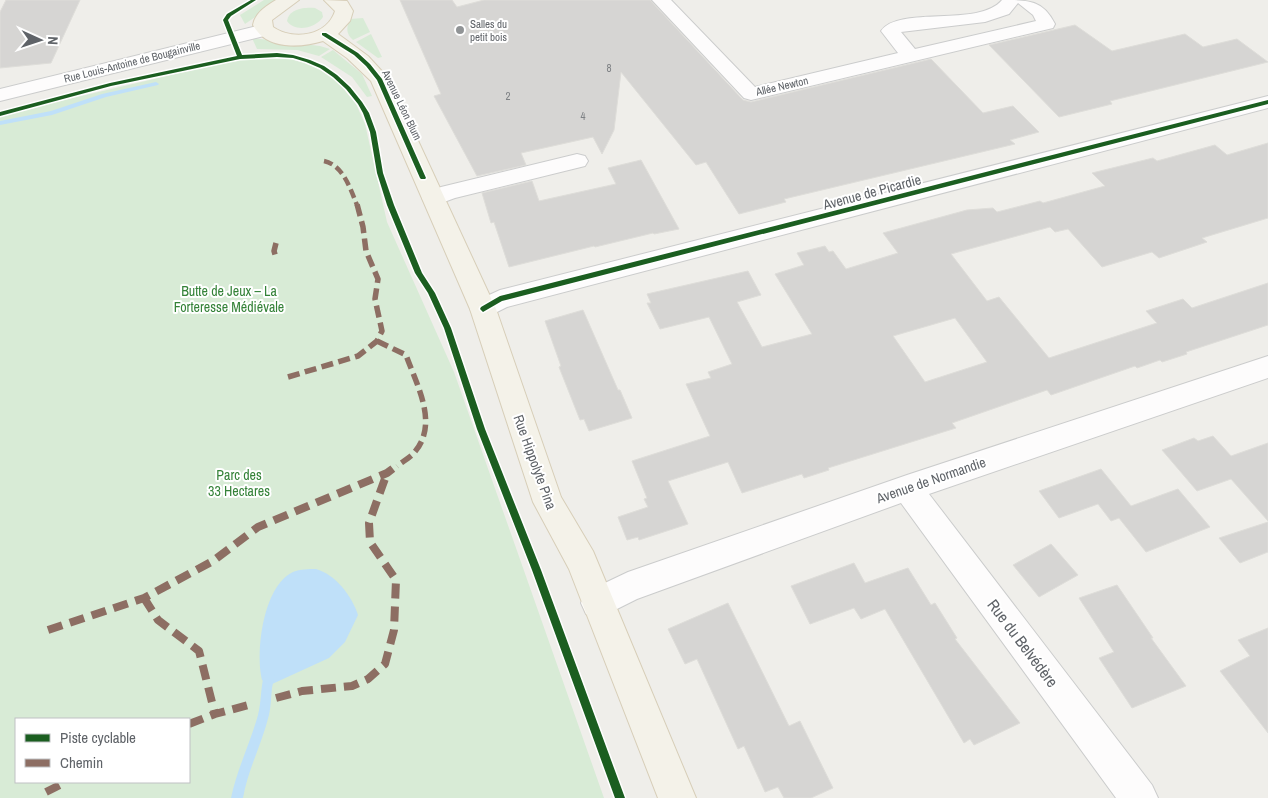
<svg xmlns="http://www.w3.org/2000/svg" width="1268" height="798" viewBox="0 0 1268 798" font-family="'Archivo Narrow',sans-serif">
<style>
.green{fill:#d8ebd6;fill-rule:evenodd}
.water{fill:#bfe0f9}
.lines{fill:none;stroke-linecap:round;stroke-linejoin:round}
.stream{fill:#bfe0f9;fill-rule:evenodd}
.building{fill:#d6d5d3;stroke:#deddd9;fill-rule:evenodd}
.minor-casing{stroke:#cbcccc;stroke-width:2}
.major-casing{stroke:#d7ceb8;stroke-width:2}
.minor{fill:#fdfcfc;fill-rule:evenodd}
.major{fill:#f4f2e9;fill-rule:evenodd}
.quiet-far2{stroke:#8d6e63;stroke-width:4.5;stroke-dasharray:9 4.5;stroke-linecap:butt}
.quiet-far1{stroke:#8d6e63;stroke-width:5.5;stroke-dasharray:12 5.5;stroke-linecap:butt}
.quiet{stroke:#8d6e63;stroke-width:8;stroke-dasharray:15 8;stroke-linecap:butt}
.cycleway-casing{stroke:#fff;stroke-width:3}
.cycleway{fill:#1b5e20;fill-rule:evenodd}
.poi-dot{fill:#919496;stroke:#fff;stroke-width:2}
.labels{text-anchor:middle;stroke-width:4;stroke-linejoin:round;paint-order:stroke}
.far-poi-label{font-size:11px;fill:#5f6368;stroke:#fff;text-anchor:start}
.far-street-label{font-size:11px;fill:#5f6368;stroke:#fff}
.number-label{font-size:11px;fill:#7e8184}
.street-label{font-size:14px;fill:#5f6368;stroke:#fff}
.park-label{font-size:14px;fill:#348238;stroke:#fff}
.near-street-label{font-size:16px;fill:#5f6368;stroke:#fff}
</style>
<rect width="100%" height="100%" fill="#efeeea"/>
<!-- green -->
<g class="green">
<path d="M264,0H280L245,24L240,15Z"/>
<path d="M315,8L322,12L323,17C316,28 295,33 287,21C289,9 304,7 315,8Z"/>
<path d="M363,18L370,32L353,40C346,34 346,28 350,19Z"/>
<path d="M371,34L382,57L378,58L356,42Z"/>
<path d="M252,38L320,46L330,49L319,56L297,50L257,49Z"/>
<path d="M333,50L362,74L372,96L367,97L352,77L321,57Z"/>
<path d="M267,57L289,59L306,63L322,71L337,81L356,104L365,124L387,222L454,372L604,798H0V115L244,58ZM16,719H189V782H16Z"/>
</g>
<!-- water -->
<path class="water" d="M316,569C335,574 352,596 358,615L345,642L329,658L270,685L262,680C255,652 263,586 293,572C300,569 309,569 316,569Z"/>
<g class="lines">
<!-- stream -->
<g class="stream">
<path d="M156,82L159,84L158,85L106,97L52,115L0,125V121L51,111L102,94Z"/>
<path d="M270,668L274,669C276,675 273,682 272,688C271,697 271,706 269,715C262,744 248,769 243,798H231C237,769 250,744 258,715C262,700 260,684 266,669Z"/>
</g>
</g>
<!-- building -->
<g class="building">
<path d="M6,0H80L51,63L0,68V12Z"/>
<path d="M400,0H452L457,7L484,0H650L743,100L751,102L931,59L983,113L1013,106L1039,132L1010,140L1015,144L784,199L786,202L739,214L706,162L696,165L621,72L614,130L602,154L593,137L521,153L526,165L477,176L434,96L441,94Z"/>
<path d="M1075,25L1112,51L1185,34L1203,47L1237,39L1268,62L1110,101L1112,104L1059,117L989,45Z"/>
<path d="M1268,143V218L1202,238L1207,242L1159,258L1152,252L1102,267L1068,229L1055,232L1050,227L951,254L987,301L999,297L1049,358L1157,323L1146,311L1183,299L1192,308L1268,283V325L1186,352L1187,354L1162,362L1160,360L1137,368L1135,366L1051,395L1047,390L952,423L956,428L828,468L829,470L804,478L802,474L742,493L728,462L668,481L688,524L639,540L638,537L627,540L618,517L648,507L644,499L647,498L632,461L710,436L686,384L711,378L708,372L732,364L709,317L660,329L647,303H651L647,294L748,271L761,295L737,302L762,347L812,334L775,274L804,265L797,253L825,246L829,252L833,251L846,269L898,253L883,233L967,210L993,208L997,212L1040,201L1043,203L1105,186L1092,173L1153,158L1157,161L1215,145L1227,155ZM955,318L987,362L925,382L893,336Z"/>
<path d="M641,160L679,229L654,234L653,233L595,247L594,246L509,267L494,222L491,223L482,193L532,181L539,201L616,184L608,168Z"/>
<path d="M583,310L618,390H620L632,418L589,431L584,419L580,420L559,367L561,366L545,321Z"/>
<path d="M1213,436L1231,456L1268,443V521L1231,479L1197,491L1162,450L1194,438L1198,441Z"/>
<path d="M1101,469L1131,506L1178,489L1210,527L1146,552L1119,518L1111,521L1098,504L1059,518L1039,491Z"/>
<path d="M1268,522V552L1240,563L1219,538Z"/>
<path d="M1051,544L1078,575L1039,597L1013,565Z"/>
<path d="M854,563L865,583L908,568L931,605L935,603L957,638L955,639L1020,723L974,745L970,739L964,743L885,609L861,619L854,608L810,624L791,586Z"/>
<path d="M1117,585L1153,638H1151L1186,686L1132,708L1099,658L1114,652L1079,598Z"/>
<path d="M728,603L789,726L800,721L833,788L811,798H784L778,787L765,792L744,746L738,749L697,659L685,664L668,629Z"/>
<path d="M1268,628V733L1220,671L1250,656L1238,640Z"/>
</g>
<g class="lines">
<!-- minor casing -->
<g class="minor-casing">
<g id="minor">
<path d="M652,0H671L755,87L898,53L881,31C899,5 979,28 1002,0C1029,0 1043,0 1055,24L1053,28L751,100L744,98ZM1018,3L1033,15L1036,21L915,49L901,32L985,22L1009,14Z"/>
<path d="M265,24L272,26L274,30L272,34L0,101V89Z"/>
<path d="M1268,96V108L507,307L483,319L474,316L470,309L474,302L500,290Z"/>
<path d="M577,154L585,156L588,161L585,166L455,198L433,206L425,203L422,198L425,193L441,187Z"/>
<path d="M1268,356V378L929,494L1152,785L1158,798H1116L901,503L637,599L597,619L586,614L581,603L586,592L628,572L907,475Z"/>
</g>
</g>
<!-- major casing -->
<g class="major-casing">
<path id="major" d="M276,0H299L272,20L273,27C293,41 327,36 335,11L324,0L347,1L353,11L350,21L338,34L368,56L390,80L496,309L561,497L593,551L696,798H658L569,569L533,502L470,309L371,81L347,58L323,41C300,48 266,50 253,25C255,13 266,6 276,0Z"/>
</g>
<!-- minor -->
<use href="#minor" class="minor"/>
<!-- major -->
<use href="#major" class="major"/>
<!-- quiet-far2 -->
<path class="quiet-far2" d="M324,161C343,165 350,188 357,205"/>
<!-- quiet-far1 -->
<g class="quiet-far1">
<path d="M276,243L274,251L276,258"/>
<path d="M377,341L406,355C417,386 440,425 413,454C409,458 402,462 397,466"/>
<path d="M288,377L358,356L377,341L382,331L375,299L378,279L366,251L363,227L357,204"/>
</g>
<!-- quiet -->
<g class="quiet">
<path d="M144,598L158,620L199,651L215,714"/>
<path d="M48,630L144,598L213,561L258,527L387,473L399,464"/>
<path d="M276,698L302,691L352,686L368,679L385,664L394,630L396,580L370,542L369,523L387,473"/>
<path d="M189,724L215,714L252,704"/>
<path d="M46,792L66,782"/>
</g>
<!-- cycleway casing -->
<g class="cycleway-casing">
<g id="cycleway">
<path d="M251,0H256L231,16L228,20L242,55L277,53L293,55L310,60L324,66L337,75L350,87L362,102L369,113L376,132L383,173L394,205L422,273L435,293L451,328L485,429L541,570L625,798H615L532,570L477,429L444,328L428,293L415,273L387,205L377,173L370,132L363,113L358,104L346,89L333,77L320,68L306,62L293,58L277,57L240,59L111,86L0,116V112L110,83L237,56L223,20L227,14Z"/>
<path d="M322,33H326L358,53L370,64L382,79L426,178L425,179H421L420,178L377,80L366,66L354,55L322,35Z"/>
<path d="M1268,100V104L502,301L483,312L480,309L481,307L500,296Z"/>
</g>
</g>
<!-- cycleway -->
<use href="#cycleway" class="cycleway"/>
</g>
<!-- markers -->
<circle class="poi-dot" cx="460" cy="30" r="5"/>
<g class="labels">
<!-- far-poi labels -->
<g class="far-poi-label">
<text x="470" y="28">Salles du<tspan x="470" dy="13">petit bois</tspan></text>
</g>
<!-- far-street labels -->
<g class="far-street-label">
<text transform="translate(132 62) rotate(-14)" y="4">Rue Louis-Antoine de Bougainville</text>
<text transform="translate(782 86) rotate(-13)" y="4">Allée Newton</text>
<text transform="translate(402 105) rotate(64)" y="4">Avenue Léon Blum</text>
</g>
<!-- number labels -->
<g class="number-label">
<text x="609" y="72">8</text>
<text x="508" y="100">2</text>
<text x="583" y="120">4</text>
</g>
<!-- street labels -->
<g class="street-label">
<text transform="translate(872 192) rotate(-15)" y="5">Avenue de Picardie</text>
<text transform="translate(535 462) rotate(70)" y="5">Rue Hippolyte Pina</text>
<text transform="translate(931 480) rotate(-19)" y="5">Avenue de Normandie</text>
</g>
<!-- park labels -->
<g class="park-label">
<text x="229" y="296">Butte de Jeux – La<tspan x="229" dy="16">Forteresse Médiévale</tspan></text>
<text x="239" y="480">Parc des<tspan x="239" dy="16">33 Hectares</tspan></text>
</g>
<!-- near-street labels -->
<g class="near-street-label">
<text transform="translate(1023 643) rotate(53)" y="6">Rue du Belvédère</text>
</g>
</g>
<!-- legend -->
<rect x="15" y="718" width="175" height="65" fill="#ffffff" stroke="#bfc1c3"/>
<rect x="25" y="734" width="25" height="8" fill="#1b5e20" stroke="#bfc1c3"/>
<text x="60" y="743" font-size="15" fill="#5f6368">Piste cyclable</text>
<rect x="25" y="759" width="25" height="8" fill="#8d6e63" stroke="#bfc1c3"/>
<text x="60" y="768" font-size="15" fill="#5f6368">Chemin</text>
<!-- north arrow -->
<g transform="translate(40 40) rotate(93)" stroke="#ffffff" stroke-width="4" paint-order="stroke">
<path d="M0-4L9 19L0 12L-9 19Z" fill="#5f6368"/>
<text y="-8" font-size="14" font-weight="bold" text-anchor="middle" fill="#5f6368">N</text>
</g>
</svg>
